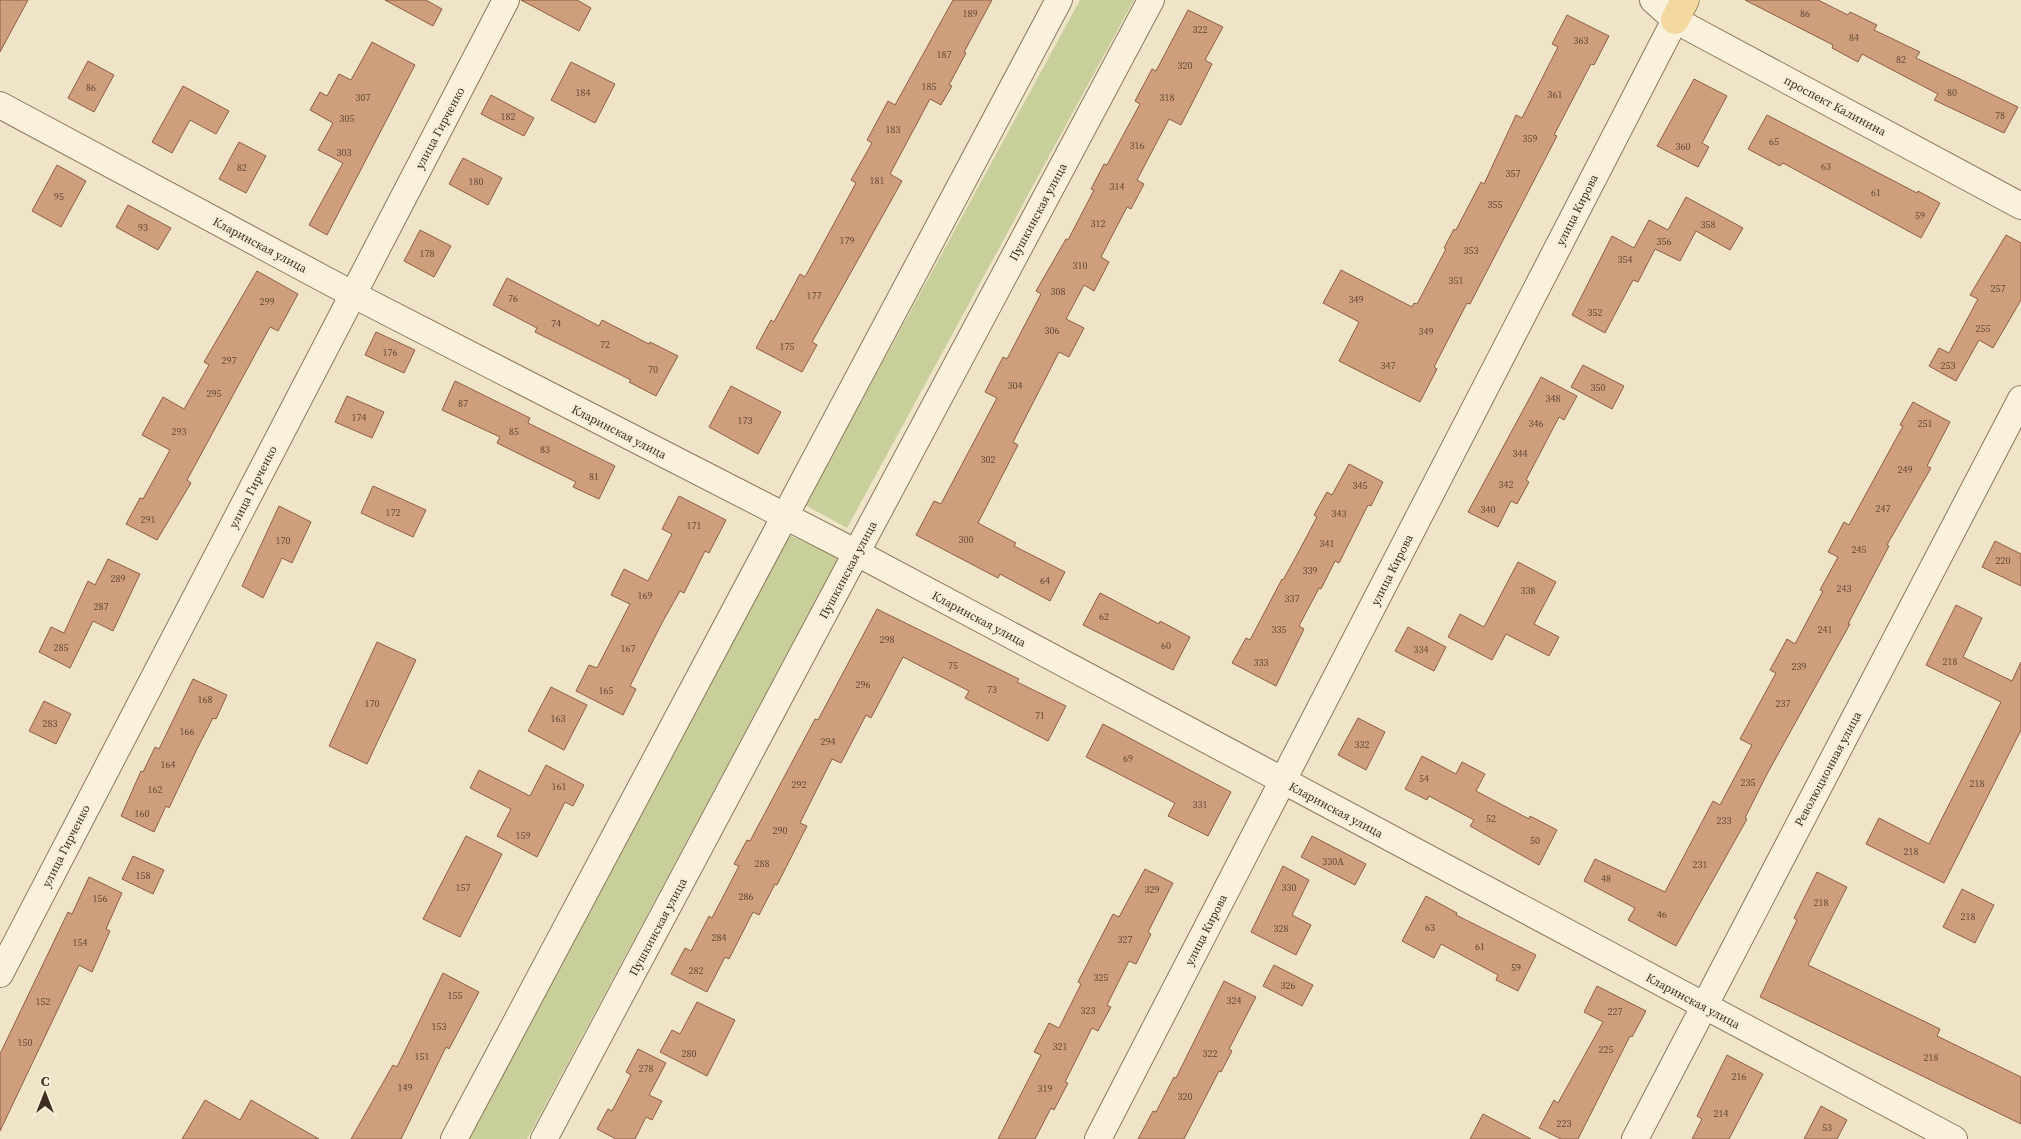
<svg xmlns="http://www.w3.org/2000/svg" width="2021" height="1139" viewBox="0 0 2021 1139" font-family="'Source Serif 4',serif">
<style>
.green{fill:#c9cf9b}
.building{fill:#cf9f7d;stroke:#8d5f41}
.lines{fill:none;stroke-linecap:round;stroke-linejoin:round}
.minor-casing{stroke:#8d765c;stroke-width:28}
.major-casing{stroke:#5b4430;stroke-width:29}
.minor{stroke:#faf1dc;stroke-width:26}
.major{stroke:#f3d9a0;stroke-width:28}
.labels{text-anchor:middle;stroke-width:5;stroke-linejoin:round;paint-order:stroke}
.number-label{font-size:10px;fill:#624a37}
.street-label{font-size:12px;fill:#3d2e20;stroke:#f7eed8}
</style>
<rect width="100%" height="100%" fill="#f0e4c8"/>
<!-- green -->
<g class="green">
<path d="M1080,0H1134L847,528L805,505Z"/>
<path d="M789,535L839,557L527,1139H467Z"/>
</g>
<!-- building -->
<g class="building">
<path d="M0,0H28L0,52Z"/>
<path d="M385,0H426L442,9L433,26Z"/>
<path d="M521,0H577L591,8L579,31Z"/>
<path d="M953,0H992L964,52L966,53L949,85L952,86L941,105L930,99L890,174L902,181L812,342L817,345L802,372L756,348L771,320L774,322L800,274L805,277L856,183L851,180L872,143L867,140L888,101L895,105Z"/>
<path d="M1745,0H1818L1848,15L1850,12L1877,25L1874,30L1920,52L1916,58L2018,107L2004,133L1934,100L1938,94L1862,54L1858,62L1832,48L1833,45Z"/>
<path d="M1188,10L1223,27L1205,60L1212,64L1181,125L1169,119L1137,180L1144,184L1131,209L1127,207L1101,257L1109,262L1094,291L1084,285L1066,319L1084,328L1069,357L1059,352L1013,442L1018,445L978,523L1016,543L1014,546L1065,572L1050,601L1000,574L998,578L916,535L934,501L941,504L997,398L985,392L1003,357L1007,359L1041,294L1036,291L1066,239L1068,240L1094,190L1091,189L1104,164L1107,165L1140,104L1135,101L1152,69L1156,71Z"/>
<path d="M1567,15L1609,36L1594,65L1591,64L1554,135L1557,136L1470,304L1467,303L1434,367L1437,369L1420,402L1339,361L1359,322L1323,303L1341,270L1412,307L1414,303L1417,304L1446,249L1444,248L1454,229L1456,230L1481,182L1484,184L1516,115L1522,118L1558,47L1552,44Z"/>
<path d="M372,42L415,65L327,235L309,225L343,163L318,150L333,123L310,110L320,92L327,96L339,74L351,80Z"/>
<path d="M88,61L114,75L94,112L68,98Z"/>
<path d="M571,62L615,84L595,123L551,100Z"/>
<path d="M1694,79L1727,96L1702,143L1709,147L1698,167L1657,146Z"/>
<path d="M183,86L229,111L216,134L190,120L172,153L152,142Z"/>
<path d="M491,95L534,118L524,136L481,114Z"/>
<path d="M1767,115L1917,193L1918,191L1940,203L1921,238L1783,163L1780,166L1748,149Z"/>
<path d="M239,142L266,156L246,193L219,179Z"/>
<path d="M463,158L502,178L488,205L449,184Z"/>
<path d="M57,165L86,181L61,227L32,211Z"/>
<path d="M1686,197L1743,228L1730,250L1696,231L1680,261L1655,249L1638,282L1633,280L1605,333L1572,315L1612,236L1634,248L1649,220L1668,230Z"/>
<path d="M128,205L171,228L158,250L116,227Z"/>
<path d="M420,230L451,246L434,277L404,261Z"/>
<path d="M2006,235L2021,243V300L1993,348L1979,340L1956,381L1929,366L1939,348L1949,353L1978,299L1970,295Z"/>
<path d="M257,271L298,294L278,331L270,327L187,480L191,483L157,540L126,524L140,498L143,499L170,450L142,435L163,397L184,409L209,365L204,362Z"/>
<path d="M507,278L599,326L602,320L649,344L650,342L678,356L656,396L629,382L631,380L535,332L537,328L493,305Z"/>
<path d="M376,332L415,350L404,373L365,355Z"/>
<path d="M1583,365L1624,386L1612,409L1571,387Z"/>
<path d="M1541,377L1577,396L1564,420L1559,417L1526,480L1529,482L1517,504L1511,501L1498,527L1468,512Z"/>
<path d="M455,381L530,418L528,423L615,466L599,499L573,487L576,482L497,443L500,437L442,410Z"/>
<path d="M731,386L781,412L758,454L709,427Z"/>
<path d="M347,396L384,412L372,438L335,422Z"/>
<path d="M1913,402L1950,422L1927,466L1931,468L1887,545L1889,546L1848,624H1850L1767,774L1745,818L1747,819L1676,946L1628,920L1635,908L1584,881L1595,859L1665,892L1713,801L1720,805L1752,745L1740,739L1776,673L1770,670L1787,639L1795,644L1823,591L1820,590L1838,557L1828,552L1844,522L1849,525L1903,426L1900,425Z"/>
<path d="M1349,464L1383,482L1371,506L1368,505L1339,563L1335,561L1321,589L1319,588L1299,626L1304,629L1276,686L1232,663L1246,638L1250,640L1282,579L1283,580L1299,551L1317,517L1314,515L1327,492L1332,495Z"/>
<path d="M373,486L426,510L413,537L361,513Z"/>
<path d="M679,496L726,520L709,553L705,551L684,593L680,591L663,621L630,686L636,689L623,715L576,691L589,665L597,668L630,604L611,595L624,569L648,581L672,534L662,529Z"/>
<path d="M279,506L311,522L292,563L282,558L263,598L242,586Z"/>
<path d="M1995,541L2021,554V586L1982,567Z"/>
<path d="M108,559L140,574L113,631L93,621L70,668L39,652L51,627L64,633L88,581L95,585Z"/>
<path d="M1518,562L1556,582L1534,624L1559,637L1549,656L1506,634L1492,660L1448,637L1460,614L1484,627Z"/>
<path d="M1100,593L1159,624L1160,621L1190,637L1173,670L1083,625Z"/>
<path d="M1956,605L1982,618L1963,657L2012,681L2021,662V730L1944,883L1866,844L1879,818L1929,844L2001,702L1926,665Z"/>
<path d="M877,609L1019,679L1017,682L1066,706L1048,741L965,698L969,691L903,657L871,718L866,715L841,763L832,759L800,823L807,826L777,885L775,884L759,915L753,912L729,959L725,957L707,992L671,974L685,948L691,951L709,916L712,918L739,866L734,864L747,840L750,841L815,719L818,720Z"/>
<path d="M1408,627L1446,647L1434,671L1395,651Z"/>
<path d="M377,642L416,660L367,764L329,746Z"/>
<path d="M193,679L227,695L216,719L213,718L197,749L169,808L166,806L154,832L121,816L141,771L143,772L155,747L159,749Z"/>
<path d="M551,687L587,705L564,750L528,731Z"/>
<path d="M44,701L71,714L56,744L29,731Z"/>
<path d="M1358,718L1385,732L1366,770L1338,755Z"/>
<path d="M1103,724L1231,792L1208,836L1168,816L1175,803L1086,757Z"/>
<path d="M1422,756L1456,774L1462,762L1485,774L1476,791L1529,819L1530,816L1557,830L1539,865L1470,826L1474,820L1429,796L1427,800L1405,789Z"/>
<path d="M546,765L584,785L573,806L565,802L537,857L497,836L511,809L470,788L479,770L530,796Z"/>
<path d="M466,836L502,854L460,937L423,919Z"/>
<path d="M1312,836L1366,864L1355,885L1301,857Z"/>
<path d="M133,856L164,870L153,894L122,879Z"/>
<path d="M1283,866L1309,880L1292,915L1311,925L1296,955L1251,932Z"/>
<path d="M1145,869L1173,883L1148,932L1151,934L1136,964L1129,961L1107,1005L1111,1007L1098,1031L1092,1028L1065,1082L1068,1083L1054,1110L1051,1108L1035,1139H998L1041,1055L1034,1052L1049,1023L1059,1028L1081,984L1078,982L1113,914L1119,917Z"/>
<path d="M1817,872L1847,887L1808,965L1940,1029L1937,1036L2021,1077V1124L1760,997L1797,920L1794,918Z"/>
<path d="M89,877L122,893L106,929L110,931L92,972L79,965L0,1131V1054L68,912L72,914Z"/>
<path d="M1962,889L1994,905L1975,943L1943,927Z"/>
<path d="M1426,896L1457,913L1456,915L1536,955L1518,991L1496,980L1498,975L1441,944L1434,958L1402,941Z"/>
<path d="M1274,965L1313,985L1302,1006L1263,986Z"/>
<path d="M443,973L479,992L449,1049L446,1047L401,1139H351L393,1065L397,1067Z"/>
<path d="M1224,981L1256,997L1229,1049L1232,1051L1221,1072L1219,1071L1184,1139H1138L1153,1111L1156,1112L1174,1077L1176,1078Z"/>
<path d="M1597,986L1646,1011L1632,1037L1630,1036L1578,1139H1561L1539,1128L1554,1100L1558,1103L1603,1022L1584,1012Z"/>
<path d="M697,1002L735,1020L707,1076L660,1052L672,1030L680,1034Z"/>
<path d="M638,1049L666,1063L649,1095L662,1101L652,1120L646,1117L635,1139H616L597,1129L608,1109L612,1111L631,1075L626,1072Z"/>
<path d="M1727,1055L1763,1074L1729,1139H1692L1702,1119L1697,1116Z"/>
<path d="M205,1100L240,1120L251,1100L319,1139H182Z"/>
<path d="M1821,1106L1847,1120L1837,1139H1804Z"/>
<path d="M1483,1114L1531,1139H1470Z"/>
</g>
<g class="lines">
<!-- minor casing -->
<g class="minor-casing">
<g id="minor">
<path d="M1653,0L1675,20L2021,206"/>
<path d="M0,105L352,294L857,553L1954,1139"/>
<path d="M0,974L506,0"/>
<path d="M454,1139L1059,0"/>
<path d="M544,1139L1151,0"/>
<path d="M1098,1139L1675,20"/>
<path d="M1635,1139L2021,399"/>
</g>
</g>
<!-- major casing -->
<g class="major-casing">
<path id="major" d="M1675,20L1685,0"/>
</g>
<!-- minor -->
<use href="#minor" class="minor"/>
<!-- major -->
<use href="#major" class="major"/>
</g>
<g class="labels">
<!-- number labels -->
<g class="number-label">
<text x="970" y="17">189</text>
<text x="1805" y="17">86</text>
<text x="1200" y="33">322</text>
<text x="1854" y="41">84</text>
<text x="1581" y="44">363</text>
<text x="944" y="58">187</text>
<text x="1901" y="63">82</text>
<text x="1185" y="69">320</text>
<text x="929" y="90">185</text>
<text x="91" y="91">86</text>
<text x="583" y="96">184</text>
<text x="1952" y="96">80</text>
<text x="1555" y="98">361</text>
<text x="363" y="101">307</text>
<text x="1167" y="101">318</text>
<text x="2000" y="119">78</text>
<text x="508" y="120">182</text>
<text x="347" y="122">305</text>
<text x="893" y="133">183</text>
<text x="1530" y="142">359</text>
<text x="1774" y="145">65</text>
<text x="1137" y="149">316</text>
<text x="1683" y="150">360</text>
<text x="344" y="156">303</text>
<text x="1826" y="170">63</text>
<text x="242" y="171">82</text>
<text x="1513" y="177">357</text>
<text x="877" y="184">181</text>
<text x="476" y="185">180</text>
<text x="1117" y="190">314</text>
<text x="1876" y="196">61</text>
<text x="59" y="200">95</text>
<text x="1495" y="208">355</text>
<text x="1920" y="219">59</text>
<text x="1098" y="227">312</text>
<text x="1708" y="228">358</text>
<text x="143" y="231">93</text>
<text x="847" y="244">179</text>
<text x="1664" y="245">356</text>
<text x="1471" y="254">353</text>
<text x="427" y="257">178</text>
<text x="1625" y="263">354</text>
<text x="1080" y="269">310</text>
<text x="1456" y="284">351</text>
<text x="1998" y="292">257</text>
<text x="1058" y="295">308</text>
<text x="814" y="299">177</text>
<text x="513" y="302">76</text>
<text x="1356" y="303">349</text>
<text x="267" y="305">299</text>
<text x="1595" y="316">352</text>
<text x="556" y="327">74</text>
<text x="1983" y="332">255</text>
<text x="1052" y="334">306</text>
<text x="1426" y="335">349</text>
<text x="605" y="348">72</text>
<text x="787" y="350">175</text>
<text x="390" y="356">176</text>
<text x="229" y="364">297</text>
<text x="1388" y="369">347</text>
<text x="1948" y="369">253</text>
<text x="653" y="373">70</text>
<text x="1015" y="389">304</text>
<text x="1598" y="391">350</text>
<text x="214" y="397">295</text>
<text x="1553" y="402">348</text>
<text x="463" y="407">87</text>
<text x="359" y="421">174</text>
<text x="745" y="424">173</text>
<text x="1536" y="427">346</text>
<text x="1925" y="427">251</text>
<text x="179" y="435">293</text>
<text x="514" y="435">85</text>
<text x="545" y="453">83</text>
<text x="1520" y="457">344</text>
<text x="988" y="463">302</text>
<text x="1905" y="473">249</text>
<text x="594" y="480">81</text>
<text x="1506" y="488">342</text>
<text x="1360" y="489">345</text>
<text x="1883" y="512">247</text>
<text x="1488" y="513">340</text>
<text x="393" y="516">172</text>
<text x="1339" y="517">343</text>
<text x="148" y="523">291</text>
<text x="694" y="529">171</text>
<text x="966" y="543">300</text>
<text x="283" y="544">170</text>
<text x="1327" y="547">341</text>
<text x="1859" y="553">245</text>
<text x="2003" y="564">220</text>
<text x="1310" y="574">339</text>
<text x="118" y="582">289</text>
<text x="1045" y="584">64</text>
<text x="1844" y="592">243</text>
<text x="1528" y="594">338</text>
<text x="645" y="599">169</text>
<text x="1292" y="602">337</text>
<text x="101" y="610">287</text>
<text x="1104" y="620">62</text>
<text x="1279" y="633">335</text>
<text x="1825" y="633">241</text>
<text x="887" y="643">298</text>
<text x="1166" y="649">60</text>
<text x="61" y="651">285</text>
<text x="628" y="652">167</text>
<text x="1421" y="653">334</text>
<text x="1950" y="665">218</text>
<text x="1261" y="666">333</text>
<text x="953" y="669">75</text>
<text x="1799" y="670">239</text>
<text x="863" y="688">296</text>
<text x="992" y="693">73</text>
<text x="606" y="694">165</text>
<text x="205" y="703">168</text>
<text x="372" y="707">170</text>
<text x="1783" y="707">237</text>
<text x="1040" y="719">71</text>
<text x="558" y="722">163</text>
<text x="50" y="727">283</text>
<text x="187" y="735">166</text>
<text x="828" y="745">294</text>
<text x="1362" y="748">332</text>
<text x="1128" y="762">69</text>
<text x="168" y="768">164</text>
<text x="1424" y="782">54</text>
<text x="1748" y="786">235</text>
<text x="1977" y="787">218</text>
<text x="799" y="788">292</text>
<text x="559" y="790">161</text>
<text x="155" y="793">162</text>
<text x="1200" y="808">331</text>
<text x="142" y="817">160</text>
<text x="1491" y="822">52</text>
<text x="1724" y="824">233</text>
<text x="780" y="834">290</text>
<text x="523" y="839">159</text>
<text x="1535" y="844">50</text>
<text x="1911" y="855">218</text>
<text x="1333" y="865">330А</text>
<text x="762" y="867">288</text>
<text x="1700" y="868">231</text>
<text x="143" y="879">158</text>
<text x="1606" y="882">48</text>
<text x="463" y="891">157</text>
<text x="1289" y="891">330</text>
<text x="1152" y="893">329</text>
<text x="746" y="900">286</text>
<text x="100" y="902">156</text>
<text x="1821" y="906">218</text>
<text x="1662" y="918">46</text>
<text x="1968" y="920">218</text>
<text x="1430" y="931">63</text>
<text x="1281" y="932">328</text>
<text x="719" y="941">284</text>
<text x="1125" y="943">327</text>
<text x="80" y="946">154</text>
<text x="1480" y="950">61</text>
<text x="1516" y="971">59</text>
<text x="696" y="974">282</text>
<text x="1101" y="981">325</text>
<text x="1288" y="989">326</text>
<text x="455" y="999">155</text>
<text x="1234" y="1004">324</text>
<text x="43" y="1005">152</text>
<text x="1088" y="1014">323</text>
<text x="1615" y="1015">227</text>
<text x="439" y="1030">153</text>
<text x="25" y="1046">150</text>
<text x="1060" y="1050">321</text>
<text x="1606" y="1053">225</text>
<text x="689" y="1057">280</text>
<text x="1210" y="1057">322</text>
<text x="422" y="1060">151</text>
<text x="1931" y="1061">218</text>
<text x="646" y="1072">278</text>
<text x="1739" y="1080">216</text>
<text x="405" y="1091">149</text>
<text x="1045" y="1092">319</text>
<text x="1185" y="1100">320</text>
<text x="1721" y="1117">214</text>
<text x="1564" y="1127">223</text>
<text x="1827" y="1131">53</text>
</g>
<!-- street labels -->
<g class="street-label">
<text transform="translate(1835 106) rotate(28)" y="4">проспект Калинина</text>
<text transform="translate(440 128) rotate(-62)" y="4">улица Гирченко</text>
<text transform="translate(1577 210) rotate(-63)" y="4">улица Кирова</text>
<text transform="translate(1038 212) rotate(-62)" y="4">Пушкинская улица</text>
<text transform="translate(260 245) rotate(28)" y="4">Кларинская улица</text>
<text transform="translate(619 432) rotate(27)" y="4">Кларинская улица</text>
<text transform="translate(253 487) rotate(-63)" y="4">улица Гирченко</text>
<text transform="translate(848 570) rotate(-62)" y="4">Пушкинская улица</text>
<text transform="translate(1392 570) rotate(-63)" y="4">улица Кирова</text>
<text transform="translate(979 619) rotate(28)" y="4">Кларинская улица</text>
<text transform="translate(1828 769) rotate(-62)" y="4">Революционная улица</text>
<text transform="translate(1336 810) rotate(28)" y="4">Кларинская улица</text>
<text transform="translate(66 846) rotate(-63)" y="4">улица Гирченко</text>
<text transform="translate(658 927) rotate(-62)" y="4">Пушкинская улица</text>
<text transform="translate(1206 930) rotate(-63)" y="4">улица Кирова</text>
<text transform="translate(1693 1001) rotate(28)" y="4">Кларинская улица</text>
</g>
</g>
<!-- north arrow -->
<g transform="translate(45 1094)" stroke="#f7eed8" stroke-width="4" paint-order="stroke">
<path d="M0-4L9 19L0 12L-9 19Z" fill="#3d2e20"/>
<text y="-8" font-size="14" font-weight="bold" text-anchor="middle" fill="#3d2e20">С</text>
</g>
</svg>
